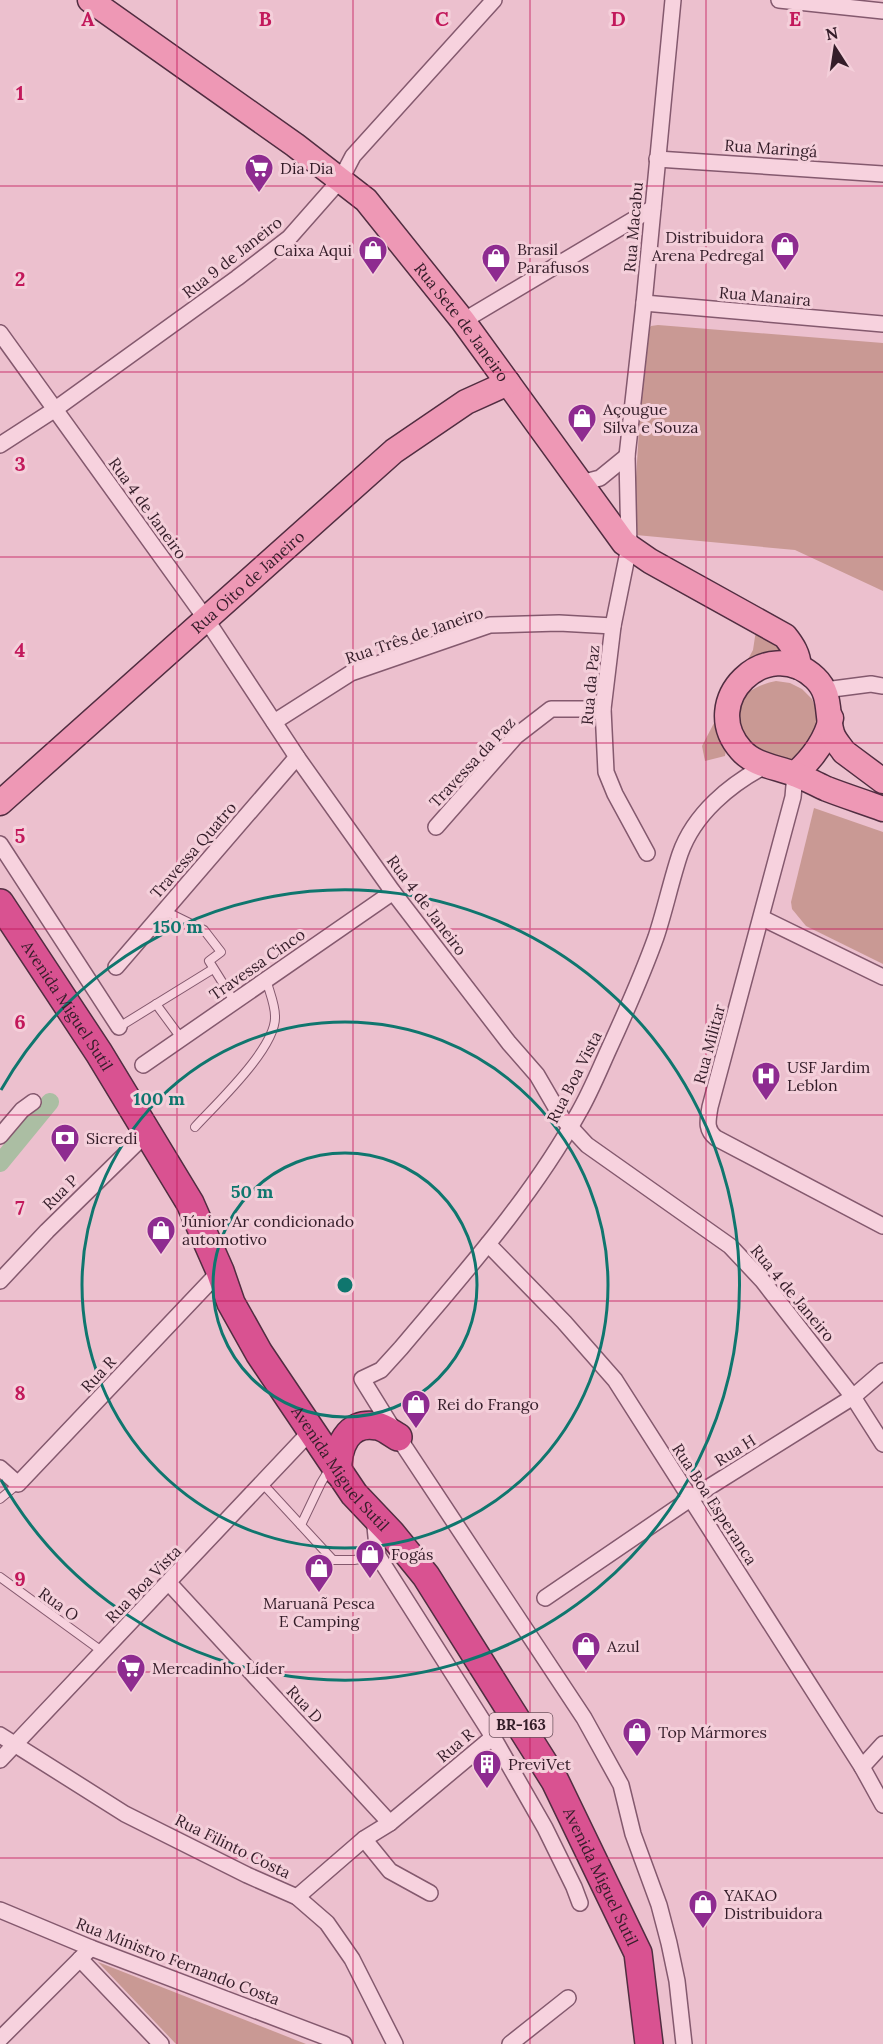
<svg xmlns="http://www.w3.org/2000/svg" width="883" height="2044" viewBox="0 0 883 2044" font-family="Lora,serif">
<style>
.green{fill:#c99994}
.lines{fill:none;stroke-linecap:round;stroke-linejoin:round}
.canal{stroke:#abbea3;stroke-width:18}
.lane-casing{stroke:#84596e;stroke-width:10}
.street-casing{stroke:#84596e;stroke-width:18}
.primary-casing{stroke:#512d41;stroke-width:27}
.highway-casing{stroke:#512d41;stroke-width:30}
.lane{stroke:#f7d2de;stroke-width:8}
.street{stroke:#f7d2de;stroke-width:15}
.primary{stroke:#ee98b5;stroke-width:24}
.highway{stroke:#d95291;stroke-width:27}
.grid{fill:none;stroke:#c2185b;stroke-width:1.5;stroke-opacity:0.55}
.ring{fill:none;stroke:#0f766e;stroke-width:3}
.labels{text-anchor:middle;stroke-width:6;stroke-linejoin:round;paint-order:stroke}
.shield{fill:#f4cfda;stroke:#6e525e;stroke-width:1.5}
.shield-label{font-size:15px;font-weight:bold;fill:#341d29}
.street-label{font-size:16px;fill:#341d29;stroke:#f4cfda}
.poi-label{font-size:16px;fill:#341d29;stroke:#f4cfda;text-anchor:start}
.grid-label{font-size:20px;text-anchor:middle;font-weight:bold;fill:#c2185b;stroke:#f4cfda;stroke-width:6;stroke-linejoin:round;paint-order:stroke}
.centre{fill:#0f766e;stroke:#f4cfda;stroke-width:3}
.ring-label{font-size:18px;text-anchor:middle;font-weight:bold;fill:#0f766e;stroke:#f4cfda;stroke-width:6;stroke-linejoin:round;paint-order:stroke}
</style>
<rect width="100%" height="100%" fill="#ecc0ce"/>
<!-- green -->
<g class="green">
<path d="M658,325L883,343V591L795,550L636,535L633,526L645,334L651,326Z"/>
<path d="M756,630L788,652L745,665L753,650Z"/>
<path d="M776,681L790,683L802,689L812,699L817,712L819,725L797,759L785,764L747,752C743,740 737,727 737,715C735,695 760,684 776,681Z"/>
<path d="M714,723L720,726L726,749L725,756L705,761L702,746Z"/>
<path d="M814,808L883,832V964L806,926L792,909L791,902Z"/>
<path d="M98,1962L306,2044H176Z"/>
</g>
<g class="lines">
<!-- canal -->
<path class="canal" d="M0,1163L50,1102"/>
<!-- lane casing -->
<g class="lane-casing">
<g id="lane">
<path d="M165,911L204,930L221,952L209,961L234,1001"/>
<path d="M156,1004L181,1038"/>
<path d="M119,1027L213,969"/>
<path d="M195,1127C216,1104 277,1047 275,1016C275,1004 269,991 266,979"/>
<path d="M263,1484L333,1560H354L378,1556"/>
<path d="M0,1499L18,1484"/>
<path d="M301,1525L321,1483L330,1468"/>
<path d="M0,1577L103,1652"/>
</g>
</g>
<!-- street casing -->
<g class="street-casing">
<g id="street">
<path d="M779,0L883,11"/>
<path d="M657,159L883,174"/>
<path d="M644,303L883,324"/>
<path d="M463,321L653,208"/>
<path d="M0,333L206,619L297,757L393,892L509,1043L537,1075L562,1118L587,1145L730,1246L762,1280L853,1397L883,1444"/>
<path d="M0,445L54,410L237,278L289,238L341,179L353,156L494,0"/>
<path d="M581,483L600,478L627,456"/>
<path d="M825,690L871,684L883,686"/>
<path d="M274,722L351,673L490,625L559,623L613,626"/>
<path d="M795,774L793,797L710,1107C708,1120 705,1129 716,1138L883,1226"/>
<path d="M436,827L516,736L551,709H603"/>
<path d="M0,844L119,1027"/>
<path d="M647,853L615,794L606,772L603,709L613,626L629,547L627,456L644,303L673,0"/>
<path d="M762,918L883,977"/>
<path d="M116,967L297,757"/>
<path d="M143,1065L393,892"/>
<path d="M0,1136L22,1110L33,1102"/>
<path d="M488,1244L564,1322L615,1380L862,1767L883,1805"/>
<path d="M0,1281L47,1231L148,1132"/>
<path d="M0,1468L18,1484L220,1271"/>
<path d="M169,1583L390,1823"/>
<path d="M545,1598L690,1499L853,1397L883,1371"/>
<path d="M0,1735L125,1814L247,1875L297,1897L327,1923L352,1959L395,2044"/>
<path d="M493,1737L545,1828L574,1887L580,1903"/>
<path d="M0,1760L310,1432"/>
<path d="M862,1767L883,1744"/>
<path d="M364,1839L390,1871L430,1893"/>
<path d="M297,1897L364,1839L390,1823L493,1737L378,1556L374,1517"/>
<path d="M0,1910L91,1948L344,2044"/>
<path d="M80,1959L161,2044"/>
<path d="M0,2039L91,1948"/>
<path d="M510,2044L568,1998"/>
<path d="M684,2044L677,1981L669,1943L659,1905L633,1834L621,1785L584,1718L398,1437L362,1379L381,1370L401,1348C464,1273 531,1199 579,1112C590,1093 599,1071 608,1051C625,1014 642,976 656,937C665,910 671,881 680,854C694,814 730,784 767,765"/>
</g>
</g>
<!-- primary casing -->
<g class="primary-casing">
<g id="primary">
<path id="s1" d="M90,0L295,145L366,200L463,321L624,543L650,561L785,636C793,646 798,654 799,667"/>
<path d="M795,774C813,758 826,741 831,718"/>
<path d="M883,781L844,752C840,746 834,740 832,733C826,714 832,694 815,678C767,633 697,701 741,750C754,765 776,767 794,774C805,778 816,784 827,789C845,796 864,802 883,809"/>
<path id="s2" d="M0,803L394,451L466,402L508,383"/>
</g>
</g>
<!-- highway casing -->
<g class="highway-casing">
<g id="highway">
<path id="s3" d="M0,903L99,1053L190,1203L220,1271L231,1303L259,1353L354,1494L391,1533L426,1576L555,1781L638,1953L649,2044"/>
<path d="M338,1472C337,1448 347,1420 377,1426C384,1427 391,1433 398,1437"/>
</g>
</g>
<!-- lane -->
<use href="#lane" class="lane"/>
<!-- street -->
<use href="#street" class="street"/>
<!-- primary -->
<use href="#primary" class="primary"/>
<!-- highway -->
<use href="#highway" class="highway"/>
</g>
<!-- grid -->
<path class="grid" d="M177,0V2044M353,0V2044M530,0V2044M706,0V2044M0,186H883M0,372H883M0,557H883M0,743H883M0,929H883M0,1115H883M0,1301H883M0,1487H883M0,1672H883M0,1858H883"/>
<!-- distance rings -->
<g class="ring">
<circle cx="345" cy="1285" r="132"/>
<circle cx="345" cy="1285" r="263"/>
<path d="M1 1090A395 395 0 1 1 1 1480"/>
</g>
<!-- icons -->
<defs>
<g id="supermarket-pin" transform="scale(1.5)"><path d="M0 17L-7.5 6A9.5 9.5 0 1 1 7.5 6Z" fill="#8e2b90" stroke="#f4cfda"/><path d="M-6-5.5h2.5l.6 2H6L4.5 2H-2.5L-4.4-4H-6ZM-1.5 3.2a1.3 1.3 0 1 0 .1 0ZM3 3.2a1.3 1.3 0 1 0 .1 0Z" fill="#fff"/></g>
<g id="shop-pin" transform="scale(1.5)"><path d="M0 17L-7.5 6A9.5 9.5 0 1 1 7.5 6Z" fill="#8e2b90" stroke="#f4cfda"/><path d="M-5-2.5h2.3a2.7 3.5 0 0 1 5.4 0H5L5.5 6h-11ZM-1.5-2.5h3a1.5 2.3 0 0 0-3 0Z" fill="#fff"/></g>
<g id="hospital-pin" transform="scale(1.5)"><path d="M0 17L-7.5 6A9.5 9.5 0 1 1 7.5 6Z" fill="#8e2b90" stroke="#f4cfda"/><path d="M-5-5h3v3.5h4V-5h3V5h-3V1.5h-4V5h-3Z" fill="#fff"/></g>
<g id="bank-pin" transform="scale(1.5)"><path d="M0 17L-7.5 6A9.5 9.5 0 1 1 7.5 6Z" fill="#8e2b90" stroke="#f4cfda"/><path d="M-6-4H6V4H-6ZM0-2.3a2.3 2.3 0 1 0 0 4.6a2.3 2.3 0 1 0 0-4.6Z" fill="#fff"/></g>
<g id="building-pin" transform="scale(1.5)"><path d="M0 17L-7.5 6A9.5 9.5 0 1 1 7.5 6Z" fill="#8e2b90" stroke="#f4cfda"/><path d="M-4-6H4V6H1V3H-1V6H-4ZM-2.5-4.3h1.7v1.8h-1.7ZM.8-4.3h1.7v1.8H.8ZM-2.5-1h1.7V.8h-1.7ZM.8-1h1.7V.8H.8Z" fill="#fff"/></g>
</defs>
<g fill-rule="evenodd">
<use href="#supermarket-pin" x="259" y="168"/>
<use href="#shop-pin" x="785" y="246"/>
<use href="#shop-pin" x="373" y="250"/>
<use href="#shop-pin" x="496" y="258"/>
<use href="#shop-pin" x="582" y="418"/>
<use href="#hospital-pin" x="766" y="1076"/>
<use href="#bank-pin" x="65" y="1138"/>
<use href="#shop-pin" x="161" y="1230"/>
<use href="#shop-pin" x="416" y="1404"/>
<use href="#shop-pin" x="370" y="1554"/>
<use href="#shop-pin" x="319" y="1568"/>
<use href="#shop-pin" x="586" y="1646"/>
<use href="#supermarket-pin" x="131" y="1668"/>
<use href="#shop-pin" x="637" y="1732"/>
<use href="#building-pin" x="487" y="1764"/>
<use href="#shop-pin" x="703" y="1904"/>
</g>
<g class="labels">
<!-- shield labels -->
<rect class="shield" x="489.5" y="1713" width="63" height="24" rx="4.5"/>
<g class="shield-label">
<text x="521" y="1730">BR-163</text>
</g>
<!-- street labels -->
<g class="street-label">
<text transform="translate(771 148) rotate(4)" y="6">Rua Maringá</text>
<text transform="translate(633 227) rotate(-85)" y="6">Rua Macabu</text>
<text transform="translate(232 257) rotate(-38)" y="6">Rua 9 de Janeiro</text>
<text transform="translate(765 296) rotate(5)" y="6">Rua Manaira</text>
<text dy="6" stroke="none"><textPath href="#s1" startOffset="496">Rua Sete de Janeiro</textPath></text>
<text transform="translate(148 508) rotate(54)" y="6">Rua 4 de Janeiro</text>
<text dy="6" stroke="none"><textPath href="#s2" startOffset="332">Rua Oito de Janeiro</textPath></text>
<text transform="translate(414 635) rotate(-19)" y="6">Rua Três de Janeiro</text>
<text transform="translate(590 685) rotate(-85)" y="6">Rua da Paz</text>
<text transform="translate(472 762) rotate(-47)" y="6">Travessa da Paz</text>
<text transform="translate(193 850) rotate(-49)" y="6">Travessa Quatro</text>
<text transform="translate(427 905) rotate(53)" y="6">Rua 4 de Janeiro</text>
<text transform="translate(257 964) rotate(-35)" y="6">Travessa Cinco</text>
<text dy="6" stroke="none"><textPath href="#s3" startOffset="123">Avenida Miguel Sutil</textPath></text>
<text transform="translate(709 1044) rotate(-75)" y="6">Rua Militar</text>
<text transform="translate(574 1077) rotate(-63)" y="6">Rua Boa Vista</text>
<text transform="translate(60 1192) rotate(-45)" y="6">Rua P</text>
<text transform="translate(793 1293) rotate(50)" y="6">Rua 4 de Janeiro</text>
<text transform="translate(98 1374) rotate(-47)" y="6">Rua R</text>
<text transform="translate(735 1450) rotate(-32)" y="6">Rua H</text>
<text dy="6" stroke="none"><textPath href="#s3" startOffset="662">Avenida Miguel Sutil</textPath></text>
<text transform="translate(715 1504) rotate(57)" y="6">Rua Boa Esperanca</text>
<text transform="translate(143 1584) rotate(-46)" y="6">Rua Boa Vista</text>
<text transform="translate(59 1604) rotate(36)" y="6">Rua O</text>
<text transform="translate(305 1704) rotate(47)" y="6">Rua D</text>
<text transform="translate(455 1745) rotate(-40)" y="6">Rua R</text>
<text transform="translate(233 1846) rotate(26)" y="6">Rua Filinto Costa</text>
<text dy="6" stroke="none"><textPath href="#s3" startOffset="1148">Avenida Miguel Sutil</textPath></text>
<text transform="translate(178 1961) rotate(21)" y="6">Rua Ministro Fernando Costa</text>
</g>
<!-- poi labels -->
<g class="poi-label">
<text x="280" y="174">Dia Dia</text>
<text x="764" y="243" text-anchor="end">Distribuidora<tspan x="764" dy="18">Arena Pedregal</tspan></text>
<text x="517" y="255">Brasil<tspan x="517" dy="18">Parafusos</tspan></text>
<text x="352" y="256" text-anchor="end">Caixa Aqui</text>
<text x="603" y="415">Açougue<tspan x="603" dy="18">Silva e Souza</tspan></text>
<text x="787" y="1073">USF Jardim<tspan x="787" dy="18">Leblon</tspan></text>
<text x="86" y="1144">Sicredi</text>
<text x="182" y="1227">Júnior Ar condicionado<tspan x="182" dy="18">automotivo</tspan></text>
<text x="437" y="1410">Rei do Frango</text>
<text x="391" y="1560">Fogás</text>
<text x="319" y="1609" text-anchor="middle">Maruanã Pesca<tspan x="319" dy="18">E Camping</tspan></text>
<text x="607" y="1652">Azul</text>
<text x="152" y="1674">Mercadinho Líder</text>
<text x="658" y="1738">Top Mármores</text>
<text x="508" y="1770">PreviVet</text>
<text x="724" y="1901">YAKAO<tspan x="724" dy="18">Distribuidora</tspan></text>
</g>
</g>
<g class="grid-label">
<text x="88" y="26">A</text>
<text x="265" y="26">B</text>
<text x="442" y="26">C</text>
<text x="618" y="26">D</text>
<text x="795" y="26">E</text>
<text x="20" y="100">1</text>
<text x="20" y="286">2</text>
<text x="20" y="471">3</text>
<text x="20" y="657">4</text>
<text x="20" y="843">5</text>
<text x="20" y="1029">6</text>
<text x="20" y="1215">7</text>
<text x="20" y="1400">8</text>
<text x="20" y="1586">9</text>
</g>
<circle cx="345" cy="1285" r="9" class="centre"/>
<g class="ring-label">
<text x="178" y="933">150 m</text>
<text x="159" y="1105">100 m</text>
<text x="252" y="1198">50 m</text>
</g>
<!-- north arrow -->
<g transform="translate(835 48) rotate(348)" stroke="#f4cfda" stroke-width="4.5" paint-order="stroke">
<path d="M0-4.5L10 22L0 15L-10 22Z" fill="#341d29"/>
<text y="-9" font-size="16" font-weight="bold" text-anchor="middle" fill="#341d29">N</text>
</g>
</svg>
